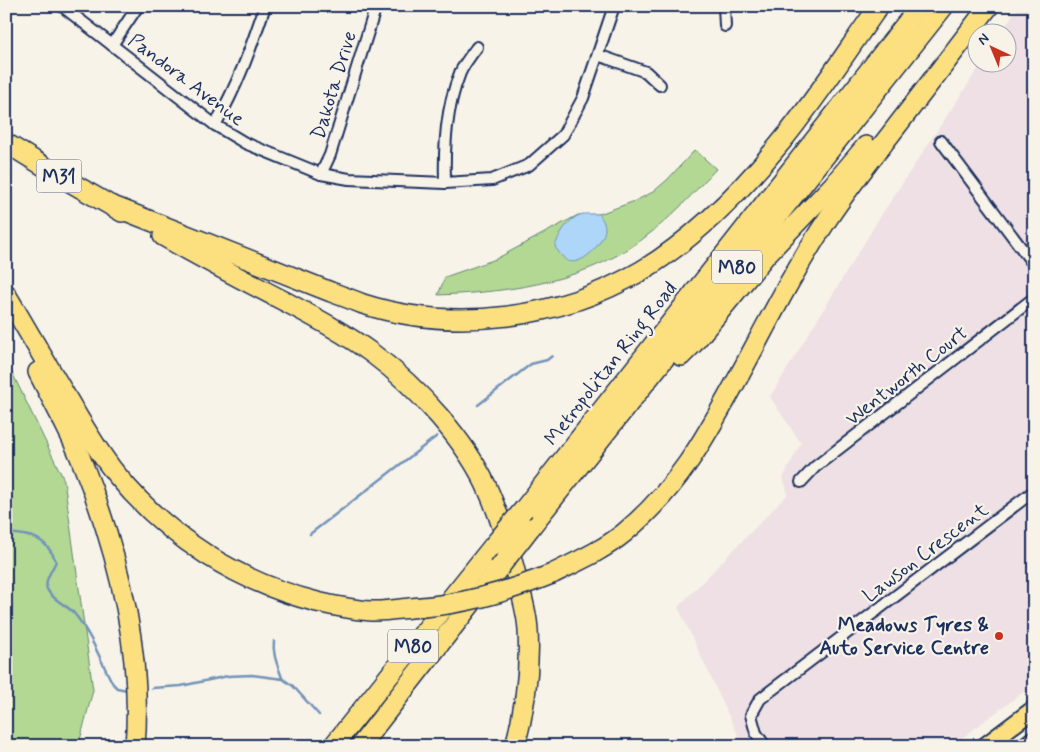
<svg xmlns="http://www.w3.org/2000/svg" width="1040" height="752" viewBox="0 0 1040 752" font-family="Mynerve,sans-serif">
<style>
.built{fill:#eee0e4}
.green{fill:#b2d893;stroke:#668478}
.water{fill:#aed6f8;stroke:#7393ba}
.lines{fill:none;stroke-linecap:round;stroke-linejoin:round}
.stream{stroke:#7393ba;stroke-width:2.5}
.street-casing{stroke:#1b2f5e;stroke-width:14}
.primary-casing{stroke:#1b2f5e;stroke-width:20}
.highway-casing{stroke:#1b2f5e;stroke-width:22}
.street{stroke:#f7f3e8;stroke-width:10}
.primary{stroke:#fce080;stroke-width:16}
.highway{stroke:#fce080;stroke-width:19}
.highway-bridge-casing{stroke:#1b2f5e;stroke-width:22;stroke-linecap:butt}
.highway-bridge{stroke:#fce080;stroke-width:19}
.poi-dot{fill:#c8321e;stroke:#f7f3e8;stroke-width:2}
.labels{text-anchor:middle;stroke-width:4.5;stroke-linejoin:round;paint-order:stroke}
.shield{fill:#f7f3e8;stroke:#5d6a87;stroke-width:1}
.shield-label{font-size:19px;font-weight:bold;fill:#1b2f5e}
.street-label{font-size:20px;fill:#1b2f5e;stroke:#f7f3e8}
.poi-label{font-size:20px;font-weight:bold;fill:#1b2f5e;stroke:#f7f3e8;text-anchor:end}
</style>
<rect width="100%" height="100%" fill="#f7f3e8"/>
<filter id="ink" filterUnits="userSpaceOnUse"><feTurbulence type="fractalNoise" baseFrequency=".02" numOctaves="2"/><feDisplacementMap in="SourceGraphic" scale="10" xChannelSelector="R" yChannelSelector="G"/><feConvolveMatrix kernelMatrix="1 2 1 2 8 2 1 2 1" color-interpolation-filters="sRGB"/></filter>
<g filter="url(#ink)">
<!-- built -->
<path class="built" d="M1019,6H1034V684L951,746H743L678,607L788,494L783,478L801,443L770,397L882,214L982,63L1008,62V32H1001Z"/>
<!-- green -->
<g class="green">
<path d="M695,150L716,169C696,190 676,213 653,231C593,281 514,292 438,295L445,277L496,259L578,215L599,214L635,201L653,192L667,180Z"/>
<path d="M6,360L64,480L93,690L80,740L71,746H6Z"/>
</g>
<!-- water -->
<path class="water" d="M583,214H599C602,219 605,223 605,229C604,243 580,269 566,260C562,257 558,251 555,247C558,235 569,217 583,214Z"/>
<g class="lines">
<!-- stream -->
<g class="stream">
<path d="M478,405L531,364L547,360L552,356"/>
<path d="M6,533C31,535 45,536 56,561C53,569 44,580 47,589C51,599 66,605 73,612C91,633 100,660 113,684L117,688L127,690"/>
<path d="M310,534L437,436"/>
<path d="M274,641C272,654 278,666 282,678"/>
<path d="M152,688L181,686L228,676L252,675L283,679L293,686L319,715"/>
</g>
<!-- street casing -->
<g class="street-casing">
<g id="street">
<path d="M62,6L215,125L245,143L321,174L349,179L445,183L492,180L529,165L563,135L583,98L614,6"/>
<path d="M724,6L725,26"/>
<path d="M112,45L138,6"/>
<path d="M598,55L646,72L660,85"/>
<path d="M215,125C237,87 251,48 265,6"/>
<path d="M941,141L1034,265"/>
<path d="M321,174L330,155L376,6"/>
<path d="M445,183C444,146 446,108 460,73C464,64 471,55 477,47"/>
<path d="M801,482L815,467L1034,298"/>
<path d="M765,746L756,733L751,715L760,699L1034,491"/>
</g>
</g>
<!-- primary casing -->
<g class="primary-casing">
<g id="primary">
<path d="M985,746L1034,709"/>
<path d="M1025,746L1034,739"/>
</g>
</g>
<!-- highway casing -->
<g class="highway-casing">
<g id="highway">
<path d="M6,143L63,178L122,212"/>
<path d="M113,206L331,292C342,296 353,300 363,304C454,333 559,319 641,271C695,239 742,190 782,141C817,98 847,51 879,6"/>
<path d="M163,236C203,259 245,281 286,302C316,318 346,334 373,354C416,386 468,442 489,492C500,517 508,544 515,571C520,590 527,610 528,630C530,668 525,709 515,746"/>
<path d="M6,294C28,331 49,368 71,405C85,429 99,453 116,474C168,538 238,582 317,602C336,606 356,611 376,611C388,611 399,609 410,608"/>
<path d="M681,356L693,344L766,255L833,185L866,146"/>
<path d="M38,372C52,400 68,428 80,457C116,546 143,649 135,746"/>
<path d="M524,509L920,6"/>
<path d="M530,528L944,6"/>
<path d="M552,574C576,562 602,551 624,533C680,486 705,438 739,376C767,324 794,270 827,220C846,191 868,163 890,135C923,92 956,49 989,6"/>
<path d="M333,746L493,546"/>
<path d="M360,746L499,568"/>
</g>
</g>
<!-- street -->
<use href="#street" class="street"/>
<!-- primary -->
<use href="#primary" class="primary"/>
<!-- highway -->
<use href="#highway" class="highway"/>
<!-- highway-bridge casing -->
<g class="highway-bridge-casing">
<g id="highway-bridge">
<path d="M493,546L524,509"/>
<path d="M499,568L530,528"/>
<path d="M410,608C462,605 504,593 552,574"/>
</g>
</g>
<!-- highway-bridge -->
<use href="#highway-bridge" class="highway-bridge"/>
</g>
</g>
<!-- markers -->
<circle class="poi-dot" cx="999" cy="636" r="5"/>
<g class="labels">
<!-- shield labels -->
<g class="shield">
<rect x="36.5" y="159.5" width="45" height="33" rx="4"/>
<rect x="712" y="250.5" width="50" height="33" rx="4"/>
<rect x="388" y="629.5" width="50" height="33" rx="4"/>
</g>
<g class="shield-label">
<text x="59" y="183">M31</text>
<text x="737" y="274">M80</text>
<text x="413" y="653">M80</text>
</g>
<!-- street labels -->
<g class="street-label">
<text transform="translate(187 79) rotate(37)" y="7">Pandora Avenue</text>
<text transform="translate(333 85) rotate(-73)" y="7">Dakota Drive</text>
<text transform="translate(610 363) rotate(-52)" y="7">Metropolitan Ring Road</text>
<text transform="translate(906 375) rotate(-38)" y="7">Wentworth Court</text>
<text transform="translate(925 552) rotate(-37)" y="7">Lawson Crescent</text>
</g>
<!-- poi labels -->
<g class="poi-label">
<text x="989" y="631">Meadows Tyres &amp;<tspan x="989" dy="23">Auto Service Centre</tspan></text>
</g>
</g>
<!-- margin -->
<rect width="1040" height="752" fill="none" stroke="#f7f3e8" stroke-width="25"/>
<rect x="12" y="12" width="1015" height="727" fill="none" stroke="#1b2f5e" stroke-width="2" filter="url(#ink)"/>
<!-- north arrow -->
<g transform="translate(992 48) rotate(316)"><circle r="24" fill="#f7f3e8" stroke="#9fa5b1"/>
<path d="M0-4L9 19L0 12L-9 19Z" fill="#c8321e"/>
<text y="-8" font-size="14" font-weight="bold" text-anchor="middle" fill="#1b2f5e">N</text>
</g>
</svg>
